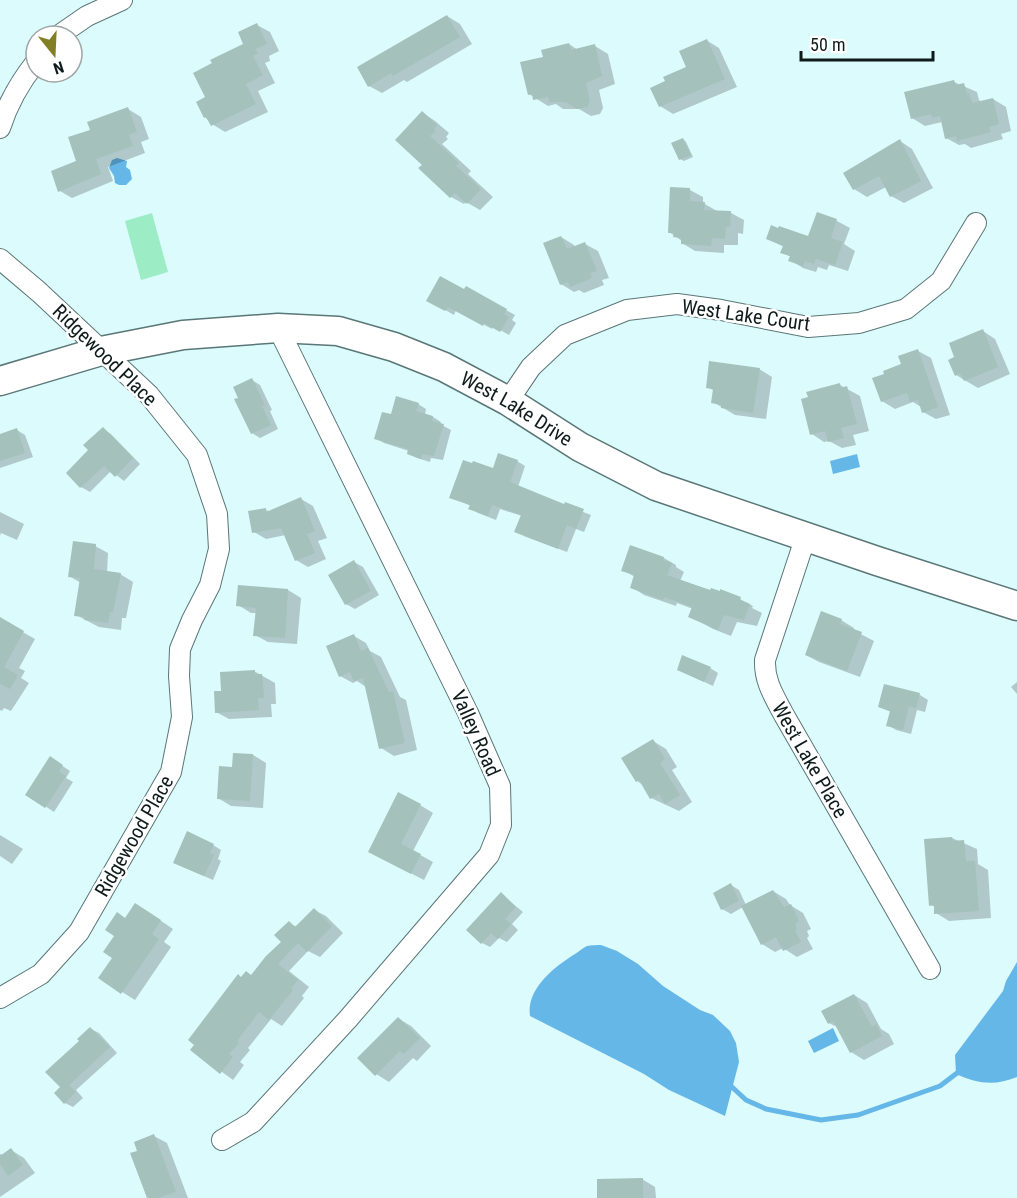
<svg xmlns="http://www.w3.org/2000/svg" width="1017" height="1198" viewBox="0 0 1017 1198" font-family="'Roboto Condensed',sans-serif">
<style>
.green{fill:#9cecc5}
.water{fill:#65b7e8}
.shadow{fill:#0003}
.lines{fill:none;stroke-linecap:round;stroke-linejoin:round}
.stream{stroke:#65b7e8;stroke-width:5}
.building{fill:#a4c1bb}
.minor-casing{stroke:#5a7677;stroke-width:22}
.secondary-casing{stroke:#5a7677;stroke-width:31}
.minor{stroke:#fff;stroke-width:20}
.secondary{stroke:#fff;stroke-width:28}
.labels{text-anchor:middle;stroke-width:5;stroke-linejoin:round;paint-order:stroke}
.street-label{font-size:20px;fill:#0f1b1b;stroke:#fff}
</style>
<rect width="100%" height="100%" fill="#dcfbfd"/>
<!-- green -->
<path class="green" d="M152,213L168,272L141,280L125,221Z"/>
<!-- water -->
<g class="water">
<path d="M117,158L127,161L126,167L130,170L132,179L126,185H119L115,183L114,176L109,168L112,160Z"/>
<path d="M857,454L860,467L833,474L830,461Z"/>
<path d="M601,945L617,951L638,964L663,986L700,1010L713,1015L730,1031L736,1043L739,1062L725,1116L669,1090L644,1074L530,1016C526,989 554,967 575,954C578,952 583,948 587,946C591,945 597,945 601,945Z"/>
<path d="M1017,962V1077C995,1086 978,1084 956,1074L955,1055L1003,991L1006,981Z"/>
<path d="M833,1028L839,1041L814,1053L808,1041Z"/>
</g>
<!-- shadow -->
<g class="shadow">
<path d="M447,16L460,24L472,44L407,82L404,80L382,93L369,86Z"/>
<path d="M257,25L270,32L279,51L269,56L270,61L265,63L275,83L258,91L268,112L225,132L212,124L205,117L207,98L245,44Z"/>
<path d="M706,40L719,48L737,87L673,114L660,106L667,82L688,68Z"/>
<path d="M569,44L578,50L595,46L608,54L615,84L599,90L603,108L600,114L591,116L579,109H563L556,104L548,106L529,94L544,58Z"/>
<path d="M954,82L977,92L979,100L982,102L993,99L1006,107L1011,131L1001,134L1003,139L971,148L965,144L959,145L946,138L942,122L925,126L912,118Z"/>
<path d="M128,109L141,117L149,139L141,142L145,153L108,167L113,181L72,198L60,191L78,162L92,130Z"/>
<path d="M423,113L435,121L449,133L446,137L448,139L442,144L471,171L468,174L493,197L480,210L466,202L464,204L451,197L420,168L424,165Z"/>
<path d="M683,139L686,142L693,157L684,161L680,159Z"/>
<path d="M900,141L912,149L933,188L904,203L891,196L886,187L867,197L854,189Z"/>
<path d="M690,190L703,197V203L717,211L731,213L744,220L743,234L738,233V245H724V253L695,251L682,243V241L669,232Z"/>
<path d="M818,214L837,221L850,228L844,244L855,251L848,271L829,265L827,270L818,267L816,272L803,268L790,260L791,257L782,252L784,247L768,238H809Z"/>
<path d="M561,237L574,245L575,248L585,244L598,251L609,278L602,280L604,285L584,293L579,290L574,292L561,284Z"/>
<path d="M467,288L515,315L512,320L516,323L509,335L493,326L492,329L456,310L454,315L428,300L465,291Z"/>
<path d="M983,331L995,339L1010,374L978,388L956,375V358Z"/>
<path d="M918,351L931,358L950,415L936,419L923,412L921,407L913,402L895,409L882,401L903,365Z"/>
<path d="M759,369L772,377L766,419L735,415L713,402L715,391L707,387Z"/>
<path d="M252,380L260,385L272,410L270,411L278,429L260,438L252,433L240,398Z"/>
<path d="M840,385L860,396L869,431L853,435L856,445L842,448L829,441L824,442L812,434Z"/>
<path d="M418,404L426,409L425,415L433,417L441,422L440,424L451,430L443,460L431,458L430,462L417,458L408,454L409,451L384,443L376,438L392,416Z"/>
<path d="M103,429L111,434L140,464L124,481L111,471L90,492L81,487L68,473L90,450Z"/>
<path d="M17,430L25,435L33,457L0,468V435Z"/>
<path d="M517,461L525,466L518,487L591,515L584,532L576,529L567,552L524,536L522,516L500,509L496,520L478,513L470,508L471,506L451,497L494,470Z"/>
<path d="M301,499L313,506L327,538L318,541L326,559L308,567L296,560L286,535L266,539L254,532L265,509L270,512Z"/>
<path d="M0,512L24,524L17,540L1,533L0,536Z"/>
<path d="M95,546L108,553L107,572L120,574L133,582L126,618H122L121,630L99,627L76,615L81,583L69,576Z"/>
<path d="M631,547L664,558L676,565V567L684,572L680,581L740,599L753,606L752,608L762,613L757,626L737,622L731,636L713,629L690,616L693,609L677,603L676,606L644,595L632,587L635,577L623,570Z"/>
<path d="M354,562L363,567L379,595L355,609L346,604Z"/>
<path d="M239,586L288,590L301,598L297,644L268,642L255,635L257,613H251L238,605Z"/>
<path d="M841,620L854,628L853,630L874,641L860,677L819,662L806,655Z"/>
<path d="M5,622L35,639L19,668L25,671L21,678L29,683L11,711L4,708L2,711L0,710V630Z"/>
<path d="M354,636L366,643L370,651L381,657L400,697L406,700L417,750L394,756L381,748L366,687L357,681L353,683L340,676Z"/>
<path d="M710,668L718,673L713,686L687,674Z"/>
<path d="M254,671L275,683L276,704H271L272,717L229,719L216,712L223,693Z"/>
<path d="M1017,682V694L1011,687Z"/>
<path d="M885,686L920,695L928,700L925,712L917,710L911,734L896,730L888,725L891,712L879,707Z"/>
<path d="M653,741L666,749L677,767L672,770L692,802L679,811L651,798L643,785L637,781Z"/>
<path d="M235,754L253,755L266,763L263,808L231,806L218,798L234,769Z"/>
<path d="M58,763L70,771L66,778L73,782L54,812L27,794Z"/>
<path d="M420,805L433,813L413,851L433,862L424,880L383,859Z"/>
<path d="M0,835L23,849L12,864L0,856Z"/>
<path d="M952,838L977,849L978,864L988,870L991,918L949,921L936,913L935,907L931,905Z"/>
<path d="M213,845L221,850L218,859L221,861L213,880L183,867Z"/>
<path d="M731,885L739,890L746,905L773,891L786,899L790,905L803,913L811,929L807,931L809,936L807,938L813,949L797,957L783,948L775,952L762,944L743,907L731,914L722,909Z"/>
<path d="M501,894L523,912L512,924L518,930L507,942L499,938L490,947L482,943Z"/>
<path d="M314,910L326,916L343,933L320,957L308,951L289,971L309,987L302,996L304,998L282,1026L271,1019L248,1048L250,1050L240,1062L244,1065L233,1080L192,1050L242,979L252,976L283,942L289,923L297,927Z"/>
<path d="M148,912L173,929L164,942L171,947L135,1000L100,978L115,957L116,936L126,919Z"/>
<path d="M854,995L867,1003L881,1029L889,1034L894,1044L864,1060L851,1052L839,1028L829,1023Z"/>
<path d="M399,1019L411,1026L431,1046L417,1061L413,1058L389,1082L376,1074Z"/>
<path d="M91,1029L99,1033L117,1053L76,1090L83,1098L73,1107L65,1103L62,1087L81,1041Z"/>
<path d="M154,1136L167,1143L188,1198H149L139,1152Z"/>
<path d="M11,1150L24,1158L35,1173L0,1197V1154L4,1155Z"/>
<path d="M642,1179L655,1187L656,1198H599Z"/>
</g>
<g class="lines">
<!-- stream -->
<path class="stream" d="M732,1087L746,1100L766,1109L821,1120L858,1115L940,1086L961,1070"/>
</g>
<!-- building -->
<g class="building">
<path d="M447,15L460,37L393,76L391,73L368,87L357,67Z"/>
<path d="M257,23L267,44L256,49L258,53L253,56L263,75L246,84L256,104L211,126L206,117L204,118L196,102L205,97L193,73L212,63L210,60L243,44L238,32Z"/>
<path d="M707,39L725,79L659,107L650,88L665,81L663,77L686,67L679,51Z"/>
<path d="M569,43L571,50L595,44L602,76L586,83L590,101L587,107L577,109L566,102H549L548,97L533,100L532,94L528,95L520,62L543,57L541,50Z"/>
<path d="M954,80L956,85L964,83L967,94L969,93L972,103L993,98L999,124L989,127L991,132L957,141L956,136L945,139L940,116L932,118L931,114L911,119L904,92Z"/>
<path d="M128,107L137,132L129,135L133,146L96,159L101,174L58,192L51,171L76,161L68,137L90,130L87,122Z"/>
<path d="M422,111L437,125L434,129L436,131L430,136L459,163L456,166L481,189L467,204L455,193L450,198L418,168L422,165L395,140Z"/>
<path d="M683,138L691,155L679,160L671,143Z"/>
<path d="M900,139L921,181L890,197L879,176L853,190L843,173Z"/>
<path d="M670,187L690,188V201L705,202L704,210L731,211L730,227H726L725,239L712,238L711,246L681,244V238L673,237L674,233H668Z"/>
<path d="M817,212L837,219L831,238L843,242L835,265L816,259L814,264L805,261L803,266L788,261L790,256L780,253L783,246L766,239L771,225L778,228L779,226L808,236Z"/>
<path d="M561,236L567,249L585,242L597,271L590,273L592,278L570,287L568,282L560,285L543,243Z"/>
<path d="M440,276L464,289L466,286L507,309L504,314L509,317L500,332L484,323L483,326L448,307L445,311L426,301Z"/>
<path d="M983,329L998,367L964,381L960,373L955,376L948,360L954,357L949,343Z"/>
<path d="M918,349L938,407L922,413L918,400L910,402L907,393L881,402L872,378L884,374L883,371L901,364L898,356Z"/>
<path d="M709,361L760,368L753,413L721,408V405L711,403L713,389L706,388Z"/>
<path d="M252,378L265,405L262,406L271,425L251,434L234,399L238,398L233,387Z"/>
<path d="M840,383L841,388L847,386L857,424L841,428L844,438L828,442L825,431L810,435L801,399L808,397L806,392Z"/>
<path d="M396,396L419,403L416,411L433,416L432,421L444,424L434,456L422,454L421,459L407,454L408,449L374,439L382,412L391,414Z"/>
<path d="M103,427L133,458L115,477L104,466L80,488L66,473L88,450L83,445Z"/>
<path d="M17,428L25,453L0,461V434Z"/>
<path d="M498,453L518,460L510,482L564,504L565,502L584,509L576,529L567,525L558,549L514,532L521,515L492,505L488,516L468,509L470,505L449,498L463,460L472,463L473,461L493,468Z"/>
<path d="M301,497L315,531L307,534L315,553L295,561L281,528L252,533L248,511L266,508V512Z"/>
<path d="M73,541L96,544L94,569L121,573L113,612H110L108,623L84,620L85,617L74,616L80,578L68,577Z"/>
<path d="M630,545L664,557L663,560L672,563L667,575L710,590L711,588L720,591V589L741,597L740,600L750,604L744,620L724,615L718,630L688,617L692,607L664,597L663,600L630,588L634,575L621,571Z"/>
<path d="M354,560L371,591L345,605L328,575Z"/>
<path d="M238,585L288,589L285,638L253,636L256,608L236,606Z"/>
<path d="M821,611L842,619L840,624L862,632L847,671L805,655Z"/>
<path d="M0,617L24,631L4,667L18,675L10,689L0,684Z"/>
<path d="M354,634L361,651L368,648L389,692L393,691L405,743L379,749L363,678L354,681L350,672L339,677L326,646Z"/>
<path d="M682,655L711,667L704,682L677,670Z"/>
<path d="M255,670V674H262L264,698H258L259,710L215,713L214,691H221L220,672Z"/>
<path d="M884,684L920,693L916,708L909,706L903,730L886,726L890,711L878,707Z"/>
<path d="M653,739L665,759L660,763L680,795L665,804L659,794L650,799L639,780L636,782L621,758Z"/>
<path d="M233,753L253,754L250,801L217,799L219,766L232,767Z"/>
<path d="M50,756L63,765L59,772L66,776L45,808L25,795Z"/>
<path d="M398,792L421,804L401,844L421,854L411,874L368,852Z"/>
<path d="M187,831L214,844L210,853L214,855L204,876L173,863Z"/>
<path d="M952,837L953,841L964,840L966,861H975L979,911L934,914V905L929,906L924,839Z"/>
<path d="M731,883L739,901L721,910L713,893Z"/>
<path d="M773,890L784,907L791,904L799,921L795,924L797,929L795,930L801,942L783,951L776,937L761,945L741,906Z"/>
<path d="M501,892L516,907L505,919L511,924L498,939L491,933L481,944L466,930Z"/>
<path d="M135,903L161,920L152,934L159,939L121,994L98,978L112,958L103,952L114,936L105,930L117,912L125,918Z"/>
<path d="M314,908L332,926L307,952L298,943L278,964L298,980L291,988L293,990L269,1020L259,1012L237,1041L239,1043L229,1054L233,1057L220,1074L190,1050L194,1045L188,1040L238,974L241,977L246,971L251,975L266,956L281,942L274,935L289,921L295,927Z"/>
<path d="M854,994L872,1027L876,1024L882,1036L850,1053L833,1021L828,1024L821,1011Z"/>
<path d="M398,1017L420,1038L404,1054L400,1051L375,1076L357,1058Z"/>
<path d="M90,1027L110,1047L69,1085L76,1092L64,1104L54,1093L60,1087L45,1072L79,1041L77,1039Z"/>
<path d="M154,1134L176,1192L159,1198H147L130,1153L137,1151L134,1142Z"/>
<path d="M11,1148L23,1165L8,1176L0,1164V1156Z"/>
<path d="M643,1178V1198H597V1179Z"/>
</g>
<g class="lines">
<!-- minor casing -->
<g class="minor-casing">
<g id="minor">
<path d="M58,36L87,16L122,0"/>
<path d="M0,128C8,103 20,82 36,62"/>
<path d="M0,259L39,292L149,395L197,455L217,514L219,549L210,585L192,620L180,649L179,676L182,717L171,772L79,932L41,974L0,998"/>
<path d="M508,401L531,367L565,335L627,310L677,304L721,310L808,327L859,323L906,309L941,281L976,223"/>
<path d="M806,536L765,660C764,681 774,696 784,715L930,969"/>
<path d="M222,1140L253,1122L348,1019L489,855L501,825L500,786L468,713L278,328"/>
</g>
</g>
<!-- secondary casing -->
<g class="secondary-casing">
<g id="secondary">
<path id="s1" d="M0,381L101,351L183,335L278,328L338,331L394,347L444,367L508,401L580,447L656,486L877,561L1017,606"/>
</g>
</g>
<!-- minor -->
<use href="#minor" class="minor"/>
<!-- secondary -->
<use href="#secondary" class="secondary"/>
</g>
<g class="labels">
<!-- street labels -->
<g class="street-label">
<text transform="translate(746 315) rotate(8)" y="7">West Lake Court</text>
<text transform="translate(105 355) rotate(44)" y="7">Ridgewood Place</text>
<text dy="7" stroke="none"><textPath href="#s1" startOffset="540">West Lake Drive</textPath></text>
<text transform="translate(476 733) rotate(66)" y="7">Valley Road</text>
<text transform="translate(810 760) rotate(60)" y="7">West Lake Place</text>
<text transform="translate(134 836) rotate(-60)" y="7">Ridgewood Place</text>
</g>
</g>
<!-- north arrow -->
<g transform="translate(54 54) rotate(162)"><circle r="28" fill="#ffffff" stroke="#9fa4a4" stroke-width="1.5"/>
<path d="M0-4.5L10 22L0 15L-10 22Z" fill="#827f27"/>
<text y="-9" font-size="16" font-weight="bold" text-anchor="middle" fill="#0f1b1b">N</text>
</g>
<!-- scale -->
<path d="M801 51v9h132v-9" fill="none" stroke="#0f1b1b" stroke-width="3"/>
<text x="810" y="51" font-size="18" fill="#0f1b1b" stroke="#ffffff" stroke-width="4.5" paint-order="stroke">50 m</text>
</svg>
